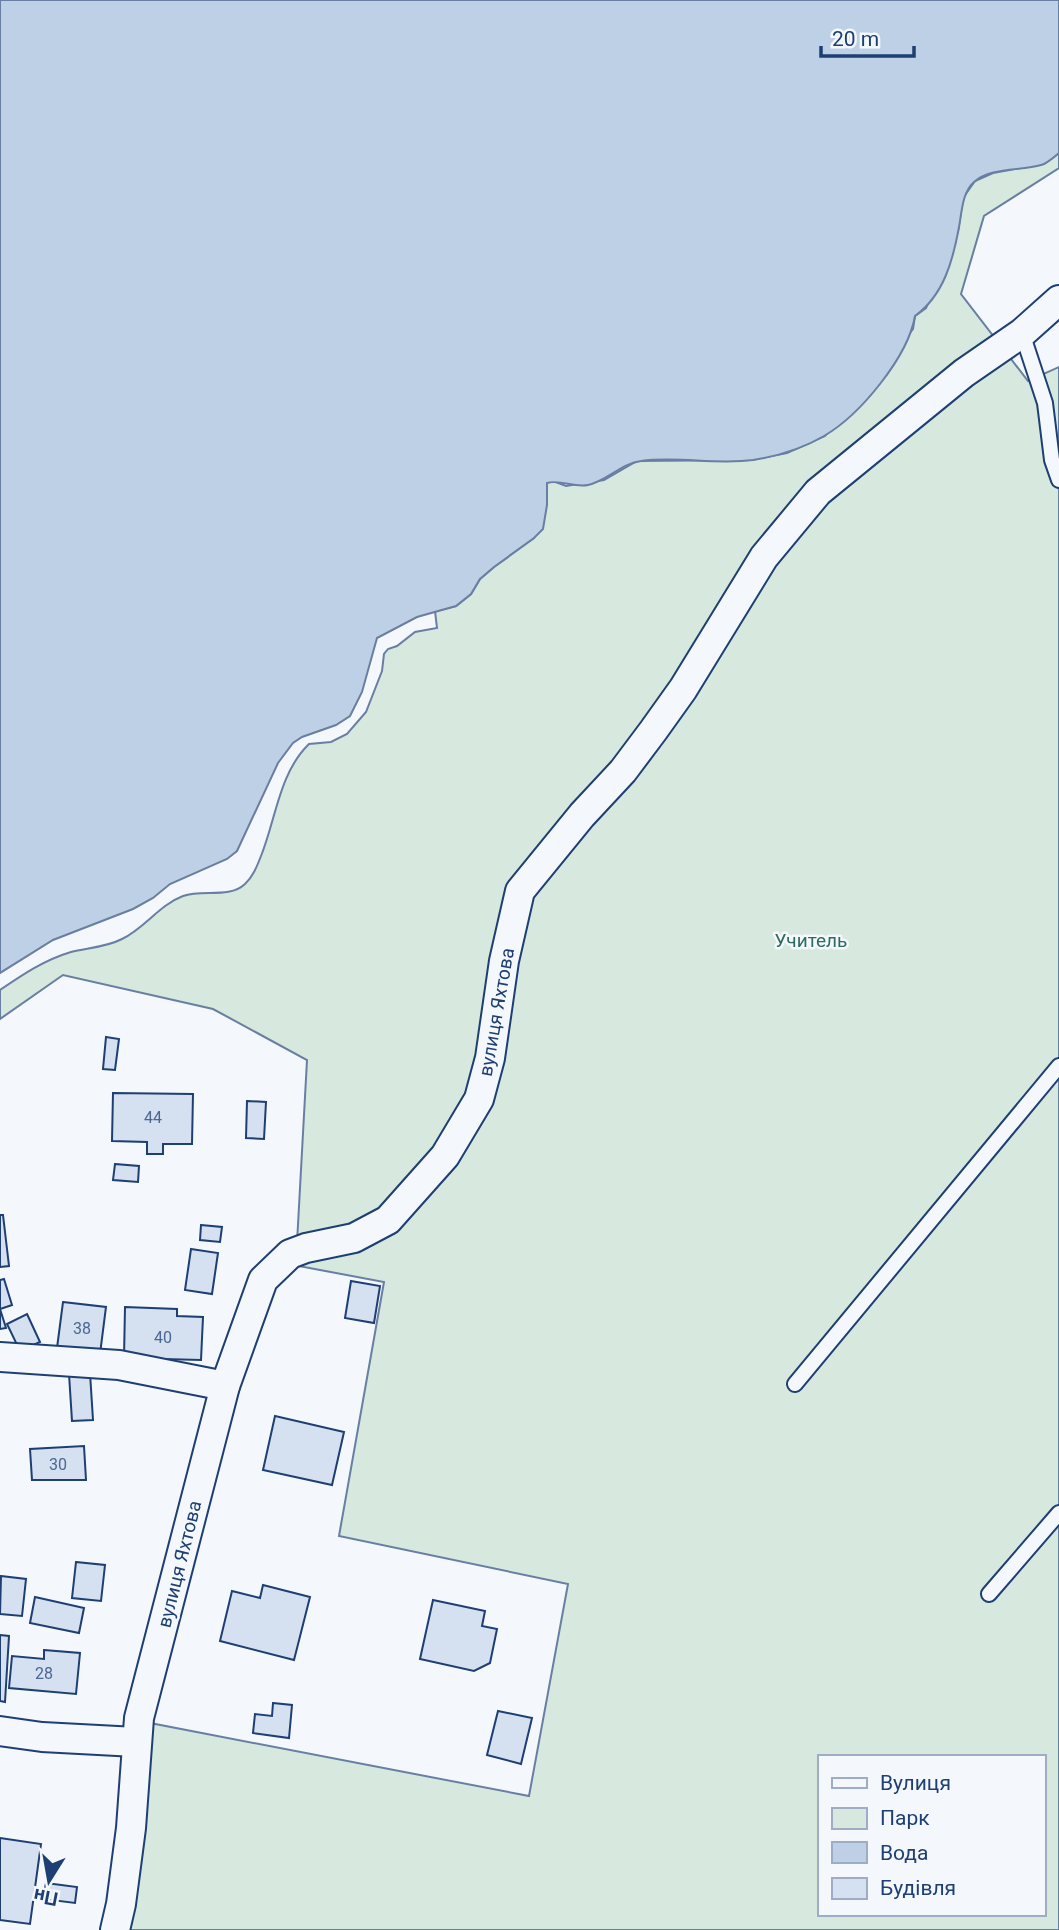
<svg xmlns="http://www.w3.org/2000/svg" width="1059" height="1930" viewBox="0 0 1059 1930" font-family="Roboto,sans-serif">
<style>
.green{fill:#d7e8df;stroke:#687fa3;stroke-width:2;fill-rule:evenodd}
.water{fill:#bed0e5;stroke:#687fa3;stroke-width:2}
.building{fill:#d5e0f0;stroke:#1d3f73;stroke-width:2}
.lines{fill:none;stroke-linecap:round;stroke-linejoin:round}
.lane-casing{stroke:#1d3f73;stroke-width:18}
.street-casing{stroke:#1d3f73;stroke-width:32}
.lane{stroke:#f4f7fb;stroke-width:14}
.street{stroke:#f4f7fb;stroke-width:28}
.labels{text-anchor:middle;stroke-width:5;stroke-linejoin:round;paint-order:stroke}
.number-label{font-size:16px;fill:#4b6792}
.park-label{font-size:19px;fill:#2c6c60;stroke:#f4f7fb}
.street-label{font-size:19px;fill:#1d3f73;stroke:#f4f7fb}
</style>
<rect width="100%" height="100%" fill="#f4f7fb"/>
<!-- green -->
<path class="green" d="M1059,153V168L984,216L961,294L1028,381L1059,367V1930H124L150,1723L529,1796L568,1584L339,1536L384,1282L288,1264L392,1226L471,1099L383,1215L297,1243L307,1060L213,1009L63,975L0,1019V990C22,975 44,960 71,952C87,948 107,947 122,939C145,928 159,905 183,896C203,889 229,899 245,884C253,877 257,866 261,856C276,819 279,773 309,744L331,742L347,734L366,712L382,671L384,654L388,649L397,646L415,632L437,628L435,611L456,606L471,594L480,579L494,567L534,538L547,492L546,483L553,481L566,486L604,480L637,461L751,460L787,453L825,436L913,329L915,316L926,308L958,232L963,198L975,181L993,173L1044,164ZM819,1757H1043V1914H819Z"/>
<!-- water -->
<path class="water" d="M0,0H1059V153C1054,157 1048,163 1041,165C1021,171 990,167 974,182C962,193 962,211 959,227C953,260 944,295 915,316C908,357 860,415 824,436C802,449 778,456 753,460C716,465 678,456 641,461C622,463 607,481 588,485C574,488 560,479 547,483V505L543,529L534,538L494,567L480,579L471,594L456,606L417,617L377,638L362,692L350,716L336,725L302,737L293,743L278,763L237,851L227,859L170,884L153,898L133,909L53,940L0,973Z"/>
<!-- building -->
<g class="building">
<path d="M106,1037L119,1039L115,1070L103,1069Z"/>
<path d="M113,1093L193,1094L192,1144H163V1154H147V1142L112,1141Z"/>
<path d="M247,1101L266,1102L264,1139L246,1138Z"/>
<path d="M115,1164L139,1166L138,1182L113,1180Z"/>
<path d="M0,1215H3L9,1266L0,1267Z"/>
<path d="M201,1225L222,1227L220,1242L200,1240Z"/>
<path d="M191,1249L218,1253L212,1294L185,1290Z"/>
<path d="M4,1279L12,1305L0,1309L6,1328L0,1329V1280Z"/>
<path d="M351,1281L380,1286L374,1323L345,1318Z"/>
<path d="M63,1302L106,1307L100,1354L57,1348Z"/>
<path d="M125,1307L177,1309V1316L203,1317L201,1360L124,1358Z"/>
<path d="M27,1314L40,1342L20,1351L7,1324Z"/>
<path d="M90,1373L93,1420L72,1421L69,1374Z"/>
<path d="M275,1416L344,1432L332,1485L263,1470Z"/>
<path d="M84,1446L86,1480H32L30,1449Z"/>
<path d="M76,1562L105,1565L101,1601L72,1598Z"/>
<path d="M1,1576L26,1579L22,1616L0,1614Z"/>
<path d="M263,1585L310,1597L294,1660L220,1641L232,1591L260,1598Z"/>
<path d="M35,1597L84,1608L79,1633L30,1623Z"/>
<path d="M433,1600L485,1611L482,1626L497,1629L490,1663L474,1671L420,1659Z"/>
<path d="M0,1635L9,1636L5,1702L0,1701Z"/>
<path d="M44,1650L80,1653L76,1694L9,1688L12,1656L44,1659Z"/>
<path d="M273,1703L292,1705L289,1738L253,1733L255,1714L272,1716Z"/>
<path d="M498,1711L532,1718L521,1764L487,1755Z"/>
<path d="M0,1838L41,1844L30,1924L0,1920Z"/>
<path d="M46,1883L77,1887L75,1903L43,1899Z"/>
</g>
<g class="lines">
<!-- lane casing -->
<g class="lane-casing">
<g id="lane">
<path d="M1022,333L1045,403L1052,460L1059,480"/>
<path d="M795,1384L1059,1066"/>
<path d="M989,1594L1059,1513"/>
</g>
</g>
<!-- street casing -->
<g class="street-casing">
<g id="street">
<path d="M0,1357L119,1365L225,1386"/>
<path d="M0,1731L42,1737L136,1742"/>
<path d="M115,1930L121,1904L131,1828L139,1718L225,1386L263,1280L290,1254L306,1248L354,1238L388,1220L445,1156L479,1099L490,1058L504,961L520,891L582,815L623,771L653,731L683,689L764,557L818,492L964,373L1022,333L1059,300"/>
</g>
</g>
<!-- lane -->
<use href="#lane" class="lane"/>
<!-- street -->
<use href="#street" class="street"/>
</g>
<g class="labels">
<!-- number labels -->
<g class="number-label">
<text x="153" y="1123">44</text>
<text x="82" y="1334">38</text>
<text x="163" y="1343">40</text>
<text x="58" y="1470">30</text>
<text x="44" y="1679">28</text>
</g>
<!-- park labels -->
<g class="park-label">
<text x="811" y="947">Учитель</text>
</g>
<!-- street labels -->
<g class="street-label">
<text transform="translate(496 1012) rotate(-80)" y="7">вулиця Яхтова</text>
<text transform="translate(179 1564) rotate(-76)" y="7">вулиця Яхтова</text>
</g>
</g>
<!-- legend -->
<rect x="818" y="1755" width="228" height="161" fill="#f4f7fb" stroke="#9eadc5" stroke-width="2"/>
<rect x="832" y="1778" width="35" height="10" fill="#f4f7fb" stroke="#9eadc5" stroke-width="2"/>
<text x="880" y="1790" font-size="21" fill="#1d3f73">Вулиця</text>
<rect x="832" y="1808" width="35" height="21" fill="#d7e8df" stroke="#9eadc5" stroke-width="2"/>
<text x="880" y="1825" font-size="21" fill="#1d3f73">Парк</text>
<rect x="832" y="1842" width="35" height="21" fill="#bed0e5" stroke="#9eadc5" stroke-width="2"/>
<text x="880" y="1860" font-size="21" fill="#1d3f73">Вода</text>
<rect x="832" y="1878" width="35" height="21" fill="#d5e0f0" stroke="#9eadc5" stroke-width="2"/>
<text x="880" y="1895" font-size="21" fill="#1d3f73">Будівля</text>
<!-- north arrow -->
<g transform="translate(49 1881) rotate(191)" stroke="#f4f7fb" stroke-width="5" paint-order="stroke">
<path d="M0-5L12 26L0 18L-12 26Z" fill="#1d3f73"/>
<text y="-10" font-size="19" font-weight="bold" text-anchor="middle" fill="#1d3f73">Пн</text>
</g>
<!-- scale -->
<path d="M821 46v10h93v-10" fill="none" stroke="#1d3f73" stroke-width="3.5"/>
<text x="832" y="46" font-size="21" fill="#1d3f73" stroke="#f4f7fb" stroke-width="5" paint-order="stroke">20 m</text>
</svg>
